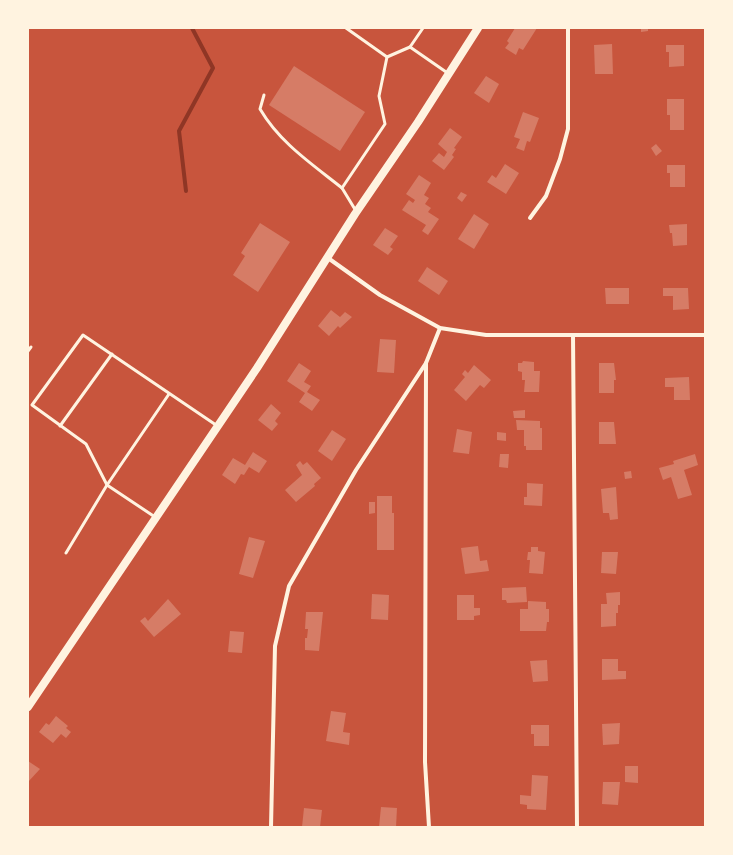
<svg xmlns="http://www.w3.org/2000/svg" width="733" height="855" viewBox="0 0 733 855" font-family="'Asap Condensed',sans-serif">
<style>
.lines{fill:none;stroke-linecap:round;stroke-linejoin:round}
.stream{stroke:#8f3625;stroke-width:4}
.building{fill:#d67c66}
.service{stroke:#fff3e0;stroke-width:3}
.minor{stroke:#fff3e0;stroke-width:4}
.secondary{stroke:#fff3e0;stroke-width:8}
</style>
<rect width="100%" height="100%" fill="#c8553d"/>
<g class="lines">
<!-- stream -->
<path class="stream" d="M186,191L179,131L213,68L192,28"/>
</g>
<!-- building -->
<g class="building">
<path d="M515,28H537L523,50L519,48L516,55L505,48L509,43L507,41Z"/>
<path d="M641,28H648V31L641,32Z"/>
<path d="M612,44L613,74H595L594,45Z"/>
<path d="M666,45H684V66L669,67V52H666Z"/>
<path d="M294,66L365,112L340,151L269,105Z"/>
<path d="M486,76L499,84L489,103L474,93Z"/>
<path d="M667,99H684V130H670V115H667Z"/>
<path d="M523,112L539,118L530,142L527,141L524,151L516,148L520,139L514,137Z"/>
<path d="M450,128L462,137L454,148L456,149L452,155L454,157L444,170L432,161L439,153L444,157L447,152L438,144Z"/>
<path d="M656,144L662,151L656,156L651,148Z"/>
<path d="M505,164L519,173L506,194L487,182L492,175L496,178Z"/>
<path d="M667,165H685V187H670V173H667Z"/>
<path d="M419,175L431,183L424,195L429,198L425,204L431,208L428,212L439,219L428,235L422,231L426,225L402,210L409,200L413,203L415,200L406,194Z"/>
<path d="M461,192L467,195L462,202L457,198Z"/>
<path d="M474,214L489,224L474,249L458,239Z"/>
<path d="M260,223L290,242L258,292L233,275L245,256L241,253Z"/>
<path d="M687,224V245L673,246L672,233H670L669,225Z"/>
<path d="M385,228L398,236L390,247L393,249L388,255L373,245Z"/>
<path d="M427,267L448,281L439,295L418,281Z"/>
<path d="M605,288H629V304H606Z"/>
<path d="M663,288H688L689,309L673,310V296H663Z"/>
<path d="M331,310L340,317L345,312L352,317L340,328L338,326L329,336L318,326Z"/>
<path d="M380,339L396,340L394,373L377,372Z"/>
<path d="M523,361L534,362V371H540L539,392H524L525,380H522V372L518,371V363H522Z"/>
<path d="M299,363L311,371L304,382L311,386L307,392L320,400L312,411L299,402L305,393L287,381Z"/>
<path d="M599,363H614L616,380H614V393H599Z"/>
<path d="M474,365L491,380L484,388L480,385L466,401L454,390L465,377L462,374L465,370L468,373Z"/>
<path d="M689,377L690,400H674V387H665V378Z"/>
<path d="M271,404L281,413L275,421L278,424L272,431L258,420Z"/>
<path d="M525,410V418H514L513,411Z"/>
<path d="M516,420L540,421V428H542V450H526V446H524V430H517Z"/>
<path d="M599,422H614L616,444H599Z"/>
<path d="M457,429L472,432L469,454L453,452Z"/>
<path d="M332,430L346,439L332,461L318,451Z"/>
<path d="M497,432L506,433V441L497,440Z"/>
<path d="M253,452L267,461L259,473L249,467L244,475L241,474L235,484L222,475L233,458L245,465Z"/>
<path d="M500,454H509L508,468L499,467Z"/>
<path d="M695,454L698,465L684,470L692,495L678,499L671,477L663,480L659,468L674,464L673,461Z"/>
<path d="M300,461L303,465L307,462L321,478L314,484L315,486L296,502L285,490L302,475L296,465Z"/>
<path d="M631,471L632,478L625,479L624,472Z"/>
<path d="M527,483L543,484L542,506L524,505V497H527Z"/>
<path d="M616,487L618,519L610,520L609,513H603L601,489Z"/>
<path d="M377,496H392V513H394V550H377Z"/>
<path d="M369,502H375V513L369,514Z"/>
<path d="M249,537L265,541L253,578L239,574Z"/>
<path d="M478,546L480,561L487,560L489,571L465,574L461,548Z"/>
<path d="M531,547H538V551L545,552L543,574L529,573L530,560H527L528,552H531Z"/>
<path d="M602,552H618L616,574L601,573Z"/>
<path d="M526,587L527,602L507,603L506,600H502V588Z"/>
<path d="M620,592V605H618V613H616V626L601,627V604H607L606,593Z"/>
<path d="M372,594L389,595L388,620L371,619Z"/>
<path d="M457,595H474V608H480V615L474,616V620H457Z"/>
<path d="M168,599L181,614L154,637L140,621L145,617L148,621Z"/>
<path d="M528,601L546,602V609H549V622H547L546,631H520V609H528Z"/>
<path d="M306,612H323L319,651L305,650V638H307L308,629H305Z"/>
<path d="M230,631L244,632L242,653L228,652Z"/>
<path d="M602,659H618V671H626V679L602,680Z"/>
<path d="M547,660L548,681L533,682L530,661Z"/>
<path d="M331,711L346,713L343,732L350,733L349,745L326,741Z"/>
<path d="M56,716L68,726L66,728L71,732L66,738L61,734L53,743L39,732L46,723L49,725Z"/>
<path d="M620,723L619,744L603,745L602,724Z"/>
<path d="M531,725H549V746H534V734H531Z"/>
<path d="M28,761L40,769L28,782Z"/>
<path d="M625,766H638V783L625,782Z"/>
<path d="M532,775L548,776L546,810L527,809V805L520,804V795L531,796Z"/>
<path d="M603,782H620L618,805L602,804Z"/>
<path d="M381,807L397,808L396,827H379Z"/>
<path d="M304,808L322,810L320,827H302Z"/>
</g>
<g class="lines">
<!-- service -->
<g class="service">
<path d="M346,28L387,57L410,47"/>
<path d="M423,28L410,47L449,74"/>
<path d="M264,95L260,109C280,143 312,164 342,188"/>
<path d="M356,211L342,188L385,124L379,96L387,57"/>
<path d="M28,351L31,347"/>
<path d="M60,426L112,354"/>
<path d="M155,517L107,485L86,444L32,405L83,335L216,425"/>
<path d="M66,553L107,485L169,394"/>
</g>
<!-- minor -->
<g class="minor">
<path d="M530,218L546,196L560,159L568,129V28"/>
<path d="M328,258L380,295L440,328L486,335H705"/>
<path d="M573,335L577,827"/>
<path d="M271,827L275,646L289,586L356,470L426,363"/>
<path d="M429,827L425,762L426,363L440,328"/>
</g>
<!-- secondary -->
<path class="secondary" d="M28,707L257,368L355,214L418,122L478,28"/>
</g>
<!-- border -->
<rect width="733" height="855" fill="none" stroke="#fff3e0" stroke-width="58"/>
</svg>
